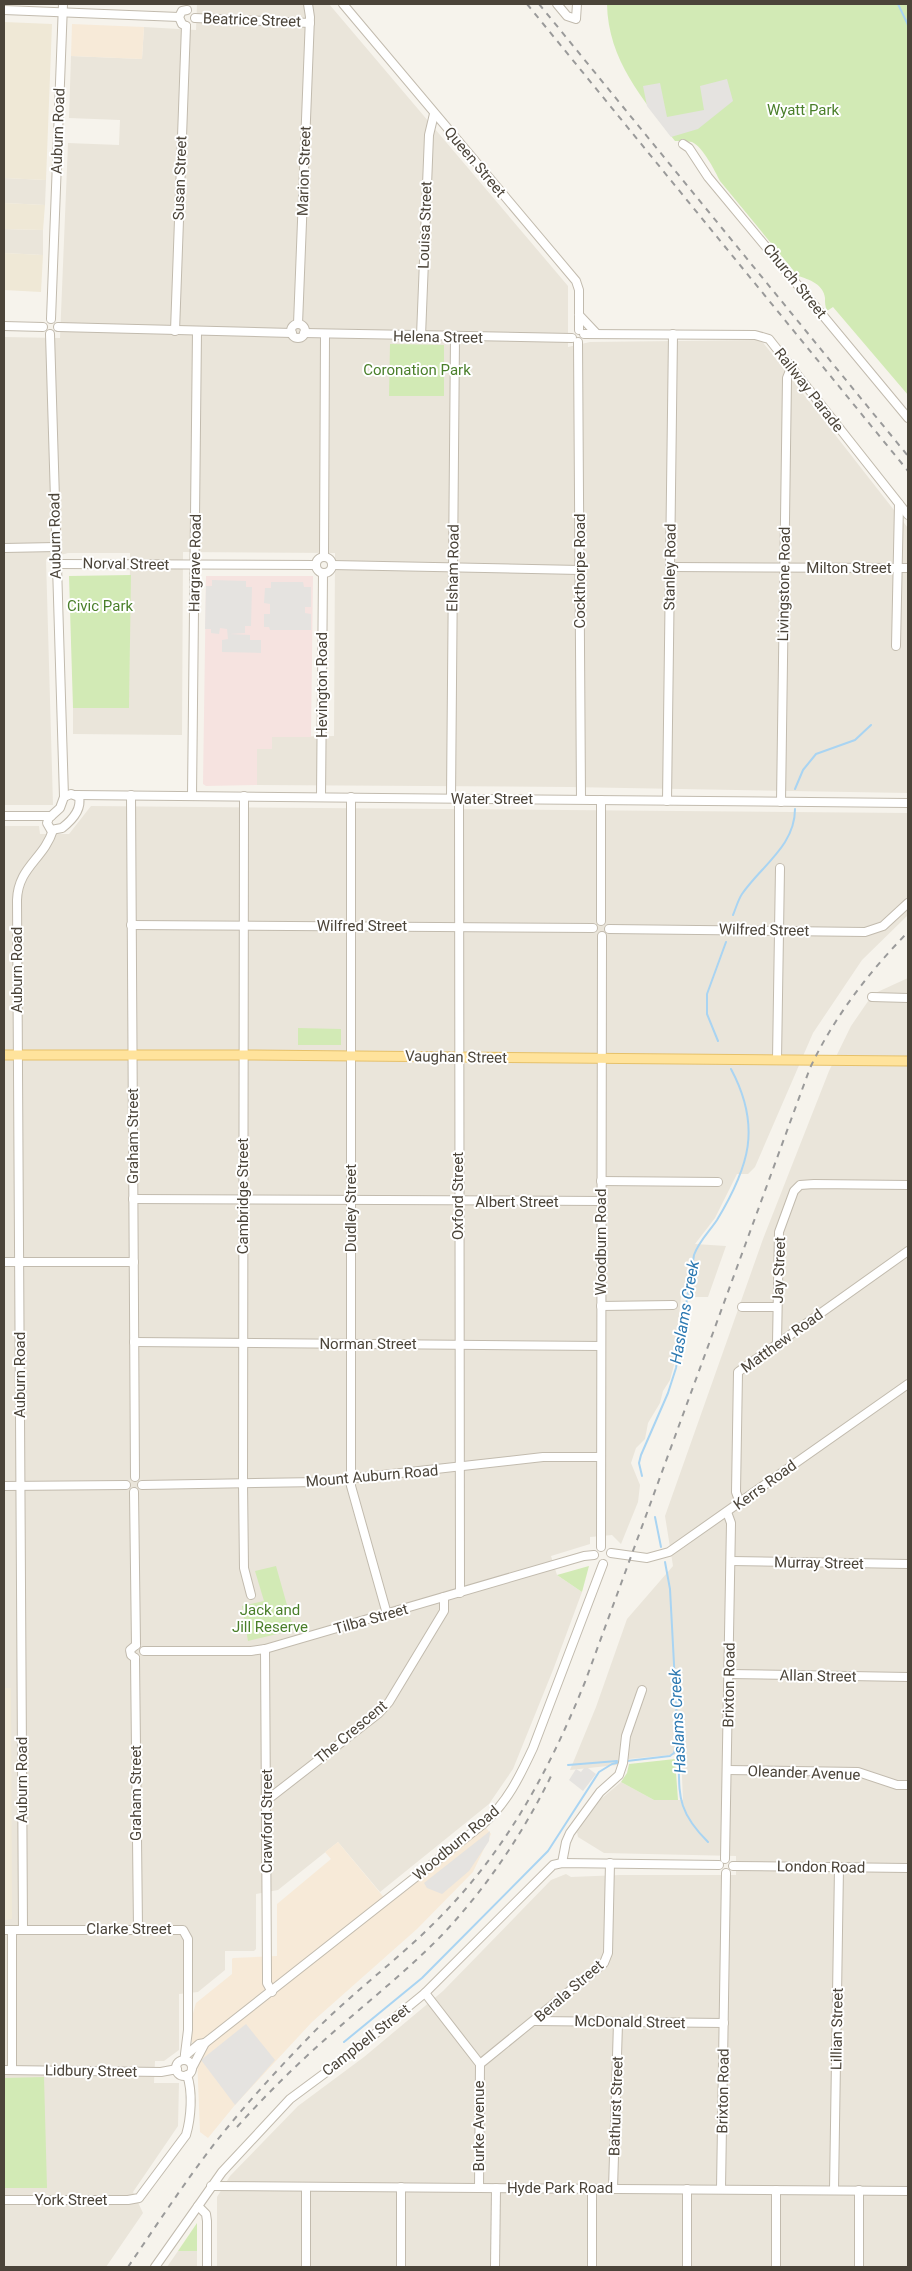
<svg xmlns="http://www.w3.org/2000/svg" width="912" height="2271" viewBox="0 0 912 2271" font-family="Roboto,sans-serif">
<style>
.residential{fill:#eae5da}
.commercial{fill:#f7ead8}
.education{fill:#efe8d6}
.medical{fill:#f6e3e0}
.green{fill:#d2eab5}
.parking{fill:#e5e3e0}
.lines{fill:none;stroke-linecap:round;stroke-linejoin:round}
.stream{stroke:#a9d4f2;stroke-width:2}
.minor-casing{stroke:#c2bbae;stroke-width:10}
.major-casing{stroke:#e6c16a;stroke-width:11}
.minor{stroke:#fff;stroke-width:8}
.major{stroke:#ffe39c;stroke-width:9}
.rail{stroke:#9a9a9a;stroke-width:2;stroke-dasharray:6 6;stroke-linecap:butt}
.labels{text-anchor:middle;stroke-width:4;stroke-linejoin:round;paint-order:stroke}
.street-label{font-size:15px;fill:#4b4439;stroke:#fff}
.park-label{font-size:15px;fill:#4a7f2a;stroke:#fff}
.water-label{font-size:16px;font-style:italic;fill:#2e7ab2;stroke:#fff}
</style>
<rect width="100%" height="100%" fill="#f6f3ec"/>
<!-- residential -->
<g class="residential">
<path d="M197,4H329L568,286V347L590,342L761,340L908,528V793L570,787L257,785V749L272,737L334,736L335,553L183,552L182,735L73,734V708H129L130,553H68L46,559L53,805H4V337L60,338L68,143L119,145L120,120L69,118L71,56L142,59L144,27L196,30Z"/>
<path d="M4,178L46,180L45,205L4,203Z"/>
<path d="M4,229L43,230V255L4,253Z"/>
<path d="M91,806L908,813V915L862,960L813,1033L755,1167L748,1174H737L715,1218L695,1244L726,1246L708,1297H681L674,1365L670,1380L663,1391L660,1403L648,1423L645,1439L636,1448L631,1463L640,1485L638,1502L621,1544L612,1535L590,1537V1544L551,1556L557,1575L582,1592L553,1670L513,1769L489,1804L380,1892L338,1842L278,1890L256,1894V1949L254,1951H225V1970L198,1992L179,1994V2050L164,2061H155L154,2083H179L178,2126L133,2192L143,2213L106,2267H4V826H39L40,834H69Z"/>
<path d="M908,978V2267H217V2197L230,2176L298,2106L364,2057L443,1991L551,1880L566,1874L571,1877L620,1875H736V1856L604,1853L578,1837L577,1832L601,1799L621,1782L654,1800H683L681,1754L629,1759L617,1765L570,1770L596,1707L627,1619L673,1566L665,1516L763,1239L829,1071L851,1026L873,994Z"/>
<path d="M178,2251H197V2267H167Z"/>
</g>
<!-- commercial -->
<g class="commercial">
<path d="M72,24L144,27L142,59L71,56Z"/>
<path d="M483,1824L491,1834L473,1872L417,1929L312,2022L235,2105L208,2138L200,2132L197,2056L188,2030L196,2003L232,1974V1959L233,1958L277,1956V1904L331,1859L325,1852L338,1842L386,1900Z"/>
</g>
<!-- education -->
<g class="education">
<path d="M4,22L52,24L46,180L4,178Z"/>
<path d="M4,203L45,205L43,230L4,229Z"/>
<path d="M4,253L43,255L41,292L4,290Z"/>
<path d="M4,1688H11L12,1919L4,1920Z"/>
</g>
<!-- medical -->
<path class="medical" d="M206,576H313L311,737H272V749H257V785L206,786L203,784Z"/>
<!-- green -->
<g class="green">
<path d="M607,4H908V395L833,307L827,311C825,306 825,303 825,298C824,285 809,279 798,276L720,181C715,171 703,147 692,142C687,141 681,141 675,141C643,99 608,60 607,4Z"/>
<path d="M390,344L444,345V396H389Z"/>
<path d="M131,575L129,708H73L69,576Z"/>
<path d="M298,1028L341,1029V1045H298Z"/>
<path d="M276,1566L294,1630L248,1641L242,1606L264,1601L255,1571Z"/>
<path d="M589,1566L582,1592L557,1575Z"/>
<path d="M675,1759L678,1800H654L621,1782L627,1773L629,1764Z"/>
<path d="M44,2077L47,2188H4V2078Z"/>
<path d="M197,2223V2251H178Z"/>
</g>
<!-- parking -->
<g class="parking">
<path d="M727,79L733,101L698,129L671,137L647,106L643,86L660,83L667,117L704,110L700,86Z"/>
<path d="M212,580L246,581V587H252L251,626H245V633L230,634L250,635V640H261V653L222,652V640L228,639L227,629L220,628L219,634L211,633V629H205L206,586H212Z"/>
<path d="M271,582H303L304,587H311V607H305V613L311,614V630H270L269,627H264V614H270V604L264,603L265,588H271Z"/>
<path d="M584,1768H588L596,1774L583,1791L569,1780L576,1769L581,1772Z"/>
<path d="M490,1831L489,1841L469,1871L442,1894L427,1888L424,1883Z"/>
<path d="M246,2024L275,2060L235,2105L201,2060Z"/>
</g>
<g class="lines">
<!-- stream -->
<g class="stream">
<path d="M898,4L908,25"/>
<path d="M795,789L803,770L816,754L855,740L871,725"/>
<path d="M733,915C736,908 738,900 742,894C761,866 795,846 795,809"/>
<path d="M718,1041L707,1014V994L726,942"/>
<path d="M642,1476L639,1463L641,1455L668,1393L676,1368L694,1255C699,1241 709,1232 717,1220C749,1167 762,1127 731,1069"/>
<path d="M655,1517L661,1547"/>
<path d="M665,1562L670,1589L678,1739"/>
<path d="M678,1744C681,1790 672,1806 708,1842"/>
<path d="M627,1761L670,1756L674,1753L678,1740"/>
<path d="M568,1765L617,1761"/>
<path d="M344,2042L422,1978L548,1851L599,1772L612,1764L620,1762"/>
</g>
<!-- minor casing -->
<g class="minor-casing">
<g id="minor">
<path d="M343,4L576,281L579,290V330"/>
<path d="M557,4L567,16L576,19L577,4"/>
<path d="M4,10L179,17"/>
<path d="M195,18L310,23"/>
<path d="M186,26L182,24L179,17L182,11L187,10"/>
<path d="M683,144L689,148L708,177L908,418"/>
<path d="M579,315L596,333"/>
<path d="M51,319L63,4"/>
<path d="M298,324L310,17L308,4"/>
<circle cx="298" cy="331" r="7"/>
<path d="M4,326L43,327"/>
<path d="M58,327L292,333"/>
<path d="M175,331L186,26"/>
<path d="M304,333L572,338"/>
<path d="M50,334L64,797"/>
<path d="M584,334L755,335L769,339L908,515"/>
<path d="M421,336L429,135L434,114"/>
<path d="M578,342L581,799"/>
<path d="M4,548L56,547"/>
<path d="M324,557L325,335"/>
<circle cx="324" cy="565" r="8"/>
<path d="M56,564L316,565"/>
<path d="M332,565L580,570"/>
<path d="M670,567L908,568"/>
<path d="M896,646L899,504"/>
<path d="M71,794L79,797C82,810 71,821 62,828L51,830L47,823L49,818L60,808L64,797Z"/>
<path d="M76,795L908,803"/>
<path d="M131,795L135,1477"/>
<path d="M192,796L197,331"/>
<path d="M244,796L243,1484L244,1568L251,1595"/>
<path d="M321,797L323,573"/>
<path d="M351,797V1486L387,1614"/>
<path d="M451,798L455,337"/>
<path d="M459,798L460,1593"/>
<path d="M601,800V921"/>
<path d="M667,801L673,334"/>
<path d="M781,802L787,378L791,368"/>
<path d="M4,816H51"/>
<path d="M131,925L593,928"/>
<path d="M609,929L865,932L883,926L908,903"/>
<path d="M872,997L908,998"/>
<path d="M777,1060L780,868"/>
<path d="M601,1181L718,1182"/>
<path d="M133,1199L601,1201"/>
<path d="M4,1262H134"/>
<path d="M601,1306L673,1305"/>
<path d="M742,1307H777"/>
<path d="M134,1342L601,1346"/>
<path d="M777,1343L779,1232L794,1191L800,1185L814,1184L908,1185"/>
<path d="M142,1485L320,1482L543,1457H601"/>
<path d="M4,1486L126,1485"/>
<path d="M134,1492L136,1645"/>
<path d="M740,1503L736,1492L738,1372L908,1251"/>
<path d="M601,1547L602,936"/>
<path d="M611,1553L647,1558L669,1552L908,1384"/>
<path d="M731,1561L908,1564"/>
<path d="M265,1649L267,1975V1983L272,1992"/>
<path d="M144,1651H251L265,1649L584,1556L594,1555"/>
<path d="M135,1658L138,1928"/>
<path d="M135,1658L131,1655L130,1650L136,1645"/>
<path d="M729,1674L908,1677"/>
<path d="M727,1770L858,1772L897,1785H908"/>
<path d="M267,1800L379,1713L389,1702L444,1611V1597"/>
<path d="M725,1859L731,1523L727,1512"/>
<path d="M562,1863L566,1842L570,1833L600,1792L619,1775L623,1763L626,1736L642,1690"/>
<path d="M733,1866L908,1868"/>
<path d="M4,1930H183L188,1939V2030L185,2054"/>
<path d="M23,1930L17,900C18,867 44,859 53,830"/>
<path d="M425,1993L480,2064L479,2188"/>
<path d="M535,2021L724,2023"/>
<path d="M185,2056L199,2044L205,2043"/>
<circle cx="184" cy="2068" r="8"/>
<path d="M480,2064L604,1963L608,1953L610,1863"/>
<path d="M192,2068L205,2043L483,1824C507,1803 520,1776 533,1748L603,1564"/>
<path d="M4,2070L161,2072L177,2069"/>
<path d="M12,2070V1930"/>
<path d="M211,2186L908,2191"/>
<path d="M613,2189L618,2023"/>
<path d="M721,2189L726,1873"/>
<path d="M834,2190L839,1867"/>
<path d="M4,2200H128L139,2198L186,2135C191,2118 193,2092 187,2075"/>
<path d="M198,2206L206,2214L207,2221V2267"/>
<path d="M155,2267L222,2172L290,2099L348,2056L425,1993L553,1865L562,1863L719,1865"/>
<path d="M306,2267V2187"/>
<path d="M401,2267V2187"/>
<path d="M495,2267L496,2188"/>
<path d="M592,2267V2189"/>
<path d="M687,2267V2189"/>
<path d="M776,2267V2190"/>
<path d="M859,2267V2190"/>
</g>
</g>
<!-- major casing -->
<g class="major-casing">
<path id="major" d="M4,1055H243L908,1061"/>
</g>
<!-- minor -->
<use href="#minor" class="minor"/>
<!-- major -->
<use href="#major" class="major"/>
<!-- rail -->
<g class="rail">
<path d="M527,4L908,471"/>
<path d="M539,4L908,456"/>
<path d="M237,2127C263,2098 291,2070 320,2044C361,2007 404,1974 442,1935C488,1886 524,1832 553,1772"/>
<path d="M128,2267C156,2226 184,2183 215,2143C244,2106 277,2070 310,2036C347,1997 390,1966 428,1929C502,1858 547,1776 585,1682L810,1068C834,1017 869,972 908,932"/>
</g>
</g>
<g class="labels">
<!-- street labels -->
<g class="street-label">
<text transform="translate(252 20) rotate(2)" y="5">Beatrice Street</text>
<text transform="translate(58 131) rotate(-88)" y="5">Auburn Road</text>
<text transform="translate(475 162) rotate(50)" y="5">Queen Street</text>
<text transform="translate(304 171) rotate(-88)" y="5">Marion Street</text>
<text transform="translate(180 178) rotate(-88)" y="5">Susan Street</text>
<text transform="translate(425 225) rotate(-88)" y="5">Louisa Street</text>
<text transform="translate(795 281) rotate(51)" y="5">Church Street</text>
<text transform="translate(438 337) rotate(1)" y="5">Helena Street</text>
<text transform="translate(809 390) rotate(52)" y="5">Railway Parade</text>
<text transform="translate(55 536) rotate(-91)" y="5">Auburn Road</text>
<text transform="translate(195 563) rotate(-89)" y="5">Hargrave Road</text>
<text transform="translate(126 564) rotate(1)" y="5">Norval Street</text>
<text transform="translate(670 567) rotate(-89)" y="5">Stanley Road</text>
<text transform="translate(453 568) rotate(-89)" y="5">Elsham Road</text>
<text x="849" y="573">Milton Street</text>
<text transform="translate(580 571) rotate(-90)" y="5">Cockthorpe Road</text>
<text transform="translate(784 584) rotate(-89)" y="5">Livingstone Road</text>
<text transform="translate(322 685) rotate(-90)" y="5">Hevington Road</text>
<text x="492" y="804">Water Street</text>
<text x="362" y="931">Wilfred Street</text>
<text transform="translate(764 930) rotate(1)" y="5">Wilfred Street</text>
<text transform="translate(17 970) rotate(-90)" y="5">Auburn Road</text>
<text transform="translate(456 1057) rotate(1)" y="5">Vaughan Street</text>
<text transform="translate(133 1136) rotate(-90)" y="5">Graham Street</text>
<text transform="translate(243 1196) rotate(-90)" y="5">Cambridge Street</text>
<text transform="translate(458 1196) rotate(-90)" y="5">Oxford Street</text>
<text x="517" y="1207">Albert Street</text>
<text transform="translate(351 1208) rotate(-90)" y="5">Dudley Street</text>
<text transform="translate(601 1242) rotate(-90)" y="5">Woodburn Road</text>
<text transform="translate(779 1270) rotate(-88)" y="5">Jay Street</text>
<text transform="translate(782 1341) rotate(-36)" y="5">Matthew Road</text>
<text x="368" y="1349">Norman Street</text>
<text transform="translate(20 1375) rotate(-90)" y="5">Auburn Road</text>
<text transform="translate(372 1476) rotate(-5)" y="5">Mount Auburn Road</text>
<text transform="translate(765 1485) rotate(-36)" y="5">Kerrs Road</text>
<text transform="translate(819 1563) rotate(1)" y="5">Murray Street</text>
<text transform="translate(371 1619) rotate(-16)" y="5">Tilba Street</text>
<text transform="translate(818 1676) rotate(1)" y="5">Allan Street</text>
<text transform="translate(729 1685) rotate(-89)" y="5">Brixton Road</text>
<text transform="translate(351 1732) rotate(-40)" y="5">The Crescent</text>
<text transform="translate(804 1773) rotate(2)" y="5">Oleander Avenue</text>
<text transform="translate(22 1780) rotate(-90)" y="5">Auburn Road</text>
<text transform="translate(136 1793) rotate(-90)" y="5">Graham Street</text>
<text transform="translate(267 1821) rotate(-90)" y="5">Crawford Street</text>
<text transform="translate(456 1843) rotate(-40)" y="5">Woodburn Road</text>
<text transform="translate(821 1867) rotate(1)" y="5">London Road</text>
<text x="129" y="1934">Clarke Street</text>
<text transform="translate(569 1991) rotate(-41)" y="5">Berala Street</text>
<text transform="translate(630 2022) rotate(1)" y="5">McDonald Street</text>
<text transform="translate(837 2029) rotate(-89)" y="5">Lillian Street</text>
<text transform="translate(366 2040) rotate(-38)" y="5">Campbell Street</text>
<text transform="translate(91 2071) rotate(1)" y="5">Lidbury Street</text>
<text transform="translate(723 2091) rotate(-89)" y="5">Brixton Road</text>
<text transform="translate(616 2106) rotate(-88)" y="5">Bathurst Street</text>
<text transform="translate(479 2126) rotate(-90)" y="5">Burke Avenue</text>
<text x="560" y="2193">Hyde Park Road</text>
<text x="71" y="2205">York Street</text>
</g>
<!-- park labels -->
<g class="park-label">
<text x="803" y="115">Wyatt Park</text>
<text x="417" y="375">Coronation Park</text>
<text x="100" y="611">Civic Park</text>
<text x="270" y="1615">Jack and<tspan x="270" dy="17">Jill Reserve</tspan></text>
</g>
<!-- water labels -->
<g class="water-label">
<text transform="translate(684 1312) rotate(-80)" y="6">Haslams Creek</text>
<text transform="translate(677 1721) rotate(-93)" y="6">Haslams Creek</text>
</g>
</g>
<!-- border -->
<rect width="912" height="2271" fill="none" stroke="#4b4439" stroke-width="10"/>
</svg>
